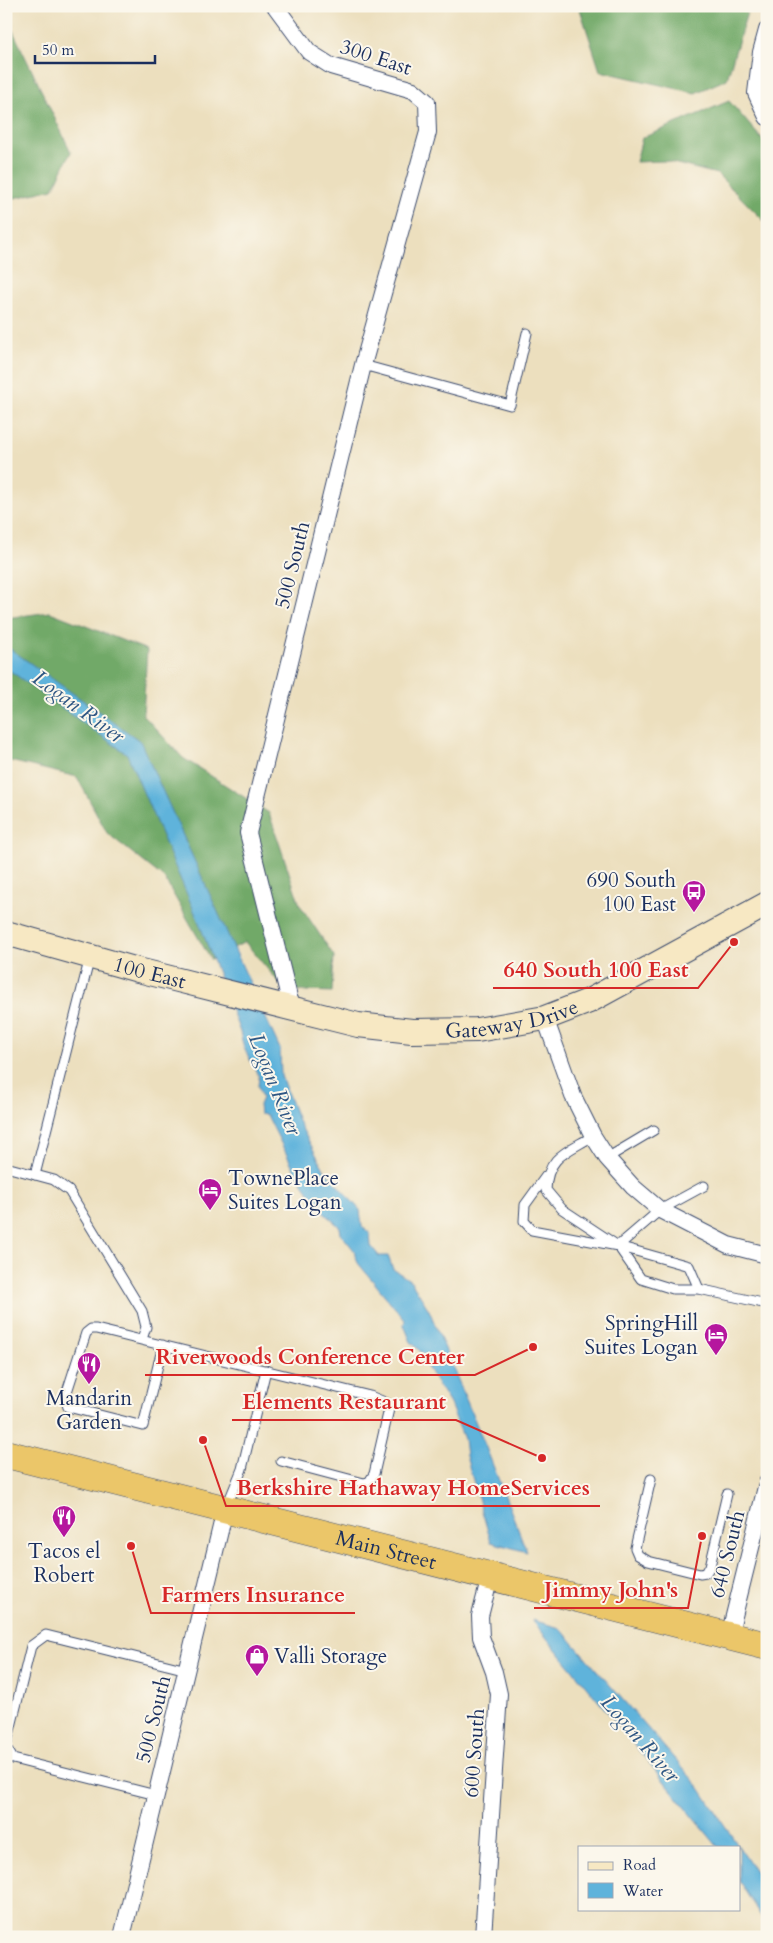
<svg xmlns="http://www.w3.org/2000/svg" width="773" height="1943" viewBox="0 0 773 1943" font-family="Cardo,serif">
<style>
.forest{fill:#71a968;stroke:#466c63}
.water{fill:#5fb3db;stroke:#3d719c}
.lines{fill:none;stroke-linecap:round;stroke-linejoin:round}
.service-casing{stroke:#3a496c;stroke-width:11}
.minor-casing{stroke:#3a496c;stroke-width:18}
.secondary-casing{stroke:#3a496c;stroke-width:26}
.trunk-casing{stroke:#3a496c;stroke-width:29}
.service{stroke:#fff;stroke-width:9}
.minor{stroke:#fff;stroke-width:16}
.secondary{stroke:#f7e8c3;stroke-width:24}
.trunk{stroke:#ebc669;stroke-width:28}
.labels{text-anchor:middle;stroke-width:4;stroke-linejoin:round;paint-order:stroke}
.street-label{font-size:21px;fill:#1b2f5e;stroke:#fbf7ec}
.poi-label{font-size:21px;fill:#1b2f5e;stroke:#fbf7ec;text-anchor:end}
.water-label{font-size:22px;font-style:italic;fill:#2f5784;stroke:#fbf7ec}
.leader{fill:none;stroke:#d62828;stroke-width:2}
.callout-dot{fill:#d62828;stroke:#fbf7ec;stroke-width:2}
.callout-label{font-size:22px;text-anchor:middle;font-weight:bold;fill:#d62828;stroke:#fbf7ec;stroke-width:4;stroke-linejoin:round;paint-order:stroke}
</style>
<rect width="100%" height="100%" fill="#fbf7ec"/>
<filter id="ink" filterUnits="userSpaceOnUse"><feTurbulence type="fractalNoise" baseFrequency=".02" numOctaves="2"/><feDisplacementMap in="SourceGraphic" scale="10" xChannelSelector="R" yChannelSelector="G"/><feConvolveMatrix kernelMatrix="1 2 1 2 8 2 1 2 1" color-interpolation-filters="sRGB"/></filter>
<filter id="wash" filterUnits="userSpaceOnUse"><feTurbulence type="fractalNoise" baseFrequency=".0096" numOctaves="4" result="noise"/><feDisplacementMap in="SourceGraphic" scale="20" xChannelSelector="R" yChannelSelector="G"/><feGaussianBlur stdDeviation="1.12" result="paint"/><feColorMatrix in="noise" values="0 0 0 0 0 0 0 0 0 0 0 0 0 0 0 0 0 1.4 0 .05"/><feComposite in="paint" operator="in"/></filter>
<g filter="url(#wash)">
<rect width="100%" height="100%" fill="#ecdfbe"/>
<!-- forest -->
<g class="forest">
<path d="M579,6H749L727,79L695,93L600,71Z"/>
<path d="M10,25L71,152L53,189L6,200V27Z"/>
<path d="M729,101L767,145V224L717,174L665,161L636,162L642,138Z"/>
<path d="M50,612L147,650L143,715L183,758L269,813L300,905L334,956L332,992L285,990L245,942L211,960L164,878L107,833L77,777L6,760V618Z"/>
</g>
<!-- water -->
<g class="water">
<path d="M6,646L140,741L280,1049L281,1076L299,1123L325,1171L360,1210L362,1227L370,1233L371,1246L379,1256H388L393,1269L411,1281L429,1310L485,1445L527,1552L491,1542L466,1456L464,1439L450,1404L427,1367L424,1355L411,1342L404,1325L405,1320L358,1263L354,1250L341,1234L340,1227L325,1214L304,1185L295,1171L267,1115L260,1114L259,1105L262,1098L258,1086L259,1077L244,1048L240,1032L198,920L127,754L6,668Z"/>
<path d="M532,1620L560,1628L700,1788L739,1847H718Z"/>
<path d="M739,1847L767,1889V1926L739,1881Z"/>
</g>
</g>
<g filter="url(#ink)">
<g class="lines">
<!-- service casing -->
<g class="service-casing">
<g id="service">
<path d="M363,365L510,405L527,333"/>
<path d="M593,1136C567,1152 547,1156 546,1190L562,1209L618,1246L689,1266L699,1289L767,1304"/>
<path d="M607,1158L654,1130"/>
<path d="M6,1167L54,1180L69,1191L142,1311L146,1327L142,1339"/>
<path d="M35,1175L90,957"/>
<path d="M546,1176L525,1205L524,1221L532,1230L618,1246L641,1279L673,1289H699"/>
<path d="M618,1246L660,1210L704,1186"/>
<path d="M163,1345L143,1426L68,1407L65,1398L86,1333L91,1329H96L370,1396L387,1403L389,1409L374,1474L369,1482L364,1483L281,1461"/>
<path d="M651,1479L635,1548L638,1555L648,1561L700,1574L706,1573L710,1566L727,1494"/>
<path d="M226,1508L242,1469L266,1370"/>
<path d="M156,1795L13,1759L6,1747L31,1646L46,1635L187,1670"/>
</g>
</g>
<!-- minor casing -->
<g class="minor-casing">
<g id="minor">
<path d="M275,6L309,52L331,66L413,90L427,102L428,132L363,365L248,833L292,1009"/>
<path d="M767,30L761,52L756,93L767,117"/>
<path d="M545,1018L573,1096L593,1136L607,1158L633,1187L660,1210L728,1245L767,1255"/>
<path d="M729,1636L767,1483"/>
<path d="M122,1937L225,1510"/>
<path d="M483,1937L499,1694L494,1672L481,1637L480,1616L490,1577"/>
</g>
</g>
<!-- secondary casing -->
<g class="secondary-casing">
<g id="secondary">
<path id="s1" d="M6,933L138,970L358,1025L412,1031L477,1030L545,1018L589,1001L767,904"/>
</g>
</g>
<!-- trunk casing -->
<g class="trunk-casing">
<g id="trunk">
<path id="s2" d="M6,1454L767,1646"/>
</g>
</g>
<!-- service -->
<use href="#service" class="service"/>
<!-- minor -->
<use href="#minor" class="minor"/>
<!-- secondary -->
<use href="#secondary" class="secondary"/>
<!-- trunk -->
<use href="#trunk" class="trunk"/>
</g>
</g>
<!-- icons -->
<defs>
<g id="bus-pin" transform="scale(1.25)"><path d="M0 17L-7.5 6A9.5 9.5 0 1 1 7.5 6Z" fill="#b5179e" stroke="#fbf7ec"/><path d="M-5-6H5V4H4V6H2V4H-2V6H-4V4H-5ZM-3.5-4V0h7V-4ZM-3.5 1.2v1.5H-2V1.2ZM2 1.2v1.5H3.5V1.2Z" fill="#fff"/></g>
<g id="hotel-pin" transform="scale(1.25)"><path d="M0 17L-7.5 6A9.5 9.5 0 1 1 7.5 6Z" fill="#b5179e" stroke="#fbf7ec"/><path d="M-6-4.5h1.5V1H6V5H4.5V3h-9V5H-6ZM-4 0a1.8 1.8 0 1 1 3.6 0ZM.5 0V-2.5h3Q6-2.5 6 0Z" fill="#fff"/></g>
<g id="restaurant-pin" transform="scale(1.25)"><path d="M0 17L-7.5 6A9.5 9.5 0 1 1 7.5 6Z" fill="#b5179e" stroke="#fbf7ec"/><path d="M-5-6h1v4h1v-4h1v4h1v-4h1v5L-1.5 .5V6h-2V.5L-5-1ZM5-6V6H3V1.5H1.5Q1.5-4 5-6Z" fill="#fff"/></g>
<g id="shop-pin" transform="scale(1.25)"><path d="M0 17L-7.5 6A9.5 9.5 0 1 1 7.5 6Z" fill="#b5179e" stroke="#fbf7ec"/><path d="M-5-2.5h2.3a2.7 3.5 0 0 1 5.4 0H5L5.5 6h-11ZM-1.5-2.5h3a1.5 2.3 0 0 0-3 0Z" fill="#fff"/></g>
</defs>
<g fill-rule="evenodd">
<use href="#bus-pin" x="694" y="892"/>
<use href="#hotel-pin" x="210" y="1190"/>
<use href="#hotel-pin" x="716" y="1335"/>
<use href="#restaurant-pin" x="89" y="1364"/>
<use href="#restaurant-pin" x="64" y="1517"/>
<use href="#shop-pin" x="257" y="1656"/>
</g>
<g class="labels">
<!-- street labels -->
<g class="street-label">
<text transform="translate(376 57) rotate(18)" y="7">300 East</text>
<text transform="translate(292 565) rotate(-76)" y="7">500 South</text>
<text dy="7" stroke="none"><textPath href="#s1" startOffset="149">100 East</textPath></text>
<text dy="7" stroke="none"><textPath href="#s1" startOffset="519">Gateway Drive</textPath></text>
<text dy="7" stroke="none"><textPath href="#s2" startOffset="392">Main Street</textPath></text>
<text transform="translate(727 1554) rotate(-76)" y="7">640 South</text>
<text transform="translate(153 1719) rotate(-76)" y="7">500 South</text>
<text transform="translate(474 1753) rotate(-86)" y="7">600 South</text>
</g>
<!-- poi labels -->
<g class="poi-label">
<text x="676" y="887">690 South<tspan x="676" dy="24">100 East</tspan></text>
<text x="228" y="1185" text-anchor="start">TownePlace<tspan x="228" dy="24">Suites Logan</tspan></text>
<text x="698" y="1330">SpringHill<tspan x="698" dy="24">Suites Logan</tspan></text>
<text x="89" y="1405" text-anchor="middle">Mandarin<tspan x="89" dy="24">Garden</tspan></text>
<text x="64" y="1558" text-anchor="middle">Tacos el<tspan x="64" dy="24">Robert</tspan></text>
<text x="274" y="1663" text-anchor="start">Valli Storage</text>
</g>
<!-- water labels -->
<g class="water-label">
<text transform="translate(79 706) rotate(36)" y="8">Logan River</text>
<text transform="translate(276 1084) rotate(68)" y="8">Logan River</text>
<text transform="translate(641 1738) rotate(49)" y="8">Logan River</text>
</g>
</g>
<!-- callouts -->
<path class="leader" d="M734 942L698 988H493M533 1347L475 1375H145M542 1458L456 1420H232M203 1440L226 1506H600M702 1536L688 1608H534M131 1546L151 1613H355"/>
<g class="callout-dot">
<circle cx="734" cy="942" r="5"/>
<circle cx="533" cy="1347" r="5"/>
<circle cx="542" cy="1458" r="5"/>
<circle cx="203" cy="1440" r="5"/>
<circle cx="702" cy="1536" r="5"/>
<circle cx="131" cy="1546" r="5"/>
</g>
<g class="callout-label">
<text x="596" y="977">640 South 100 East</text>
<text x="310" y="1364">Riverwoods Conference Center</text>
<text x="344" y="1409">Elements Restaurant</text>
<text x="413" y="1495">Berkshire Hathaway HomeServices</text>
<text x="611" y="1597">Jimmy John's</text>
<text x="253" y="1602">Farmers Insurance</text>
</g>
<!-- margin -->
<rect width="773" height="1943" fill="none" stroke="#fbf7ec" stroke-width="25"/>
<!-- legend -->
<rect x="578" y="1846" width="162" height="65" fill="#fbf7ec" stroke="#a1a7b3"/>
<rect x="588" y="1862" width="25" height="8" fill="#f7e8c3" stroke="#a1a7b3"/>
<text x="623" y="1870" font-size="15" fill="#1b2f5e">Road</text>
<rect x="588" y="1883" width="25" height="15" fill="#5fb3db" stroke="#a1a7b3"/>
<text x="623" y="1896" font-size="15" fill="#1b2f5e">Water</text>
<!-- scale -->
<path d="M35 55v8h120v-8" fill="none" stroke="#1b2f5e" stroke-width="2.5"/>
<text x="42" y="55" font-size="15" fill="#1b2f5e" stroke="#fbf7ec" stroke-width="4" paint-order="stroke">50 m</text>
</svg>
